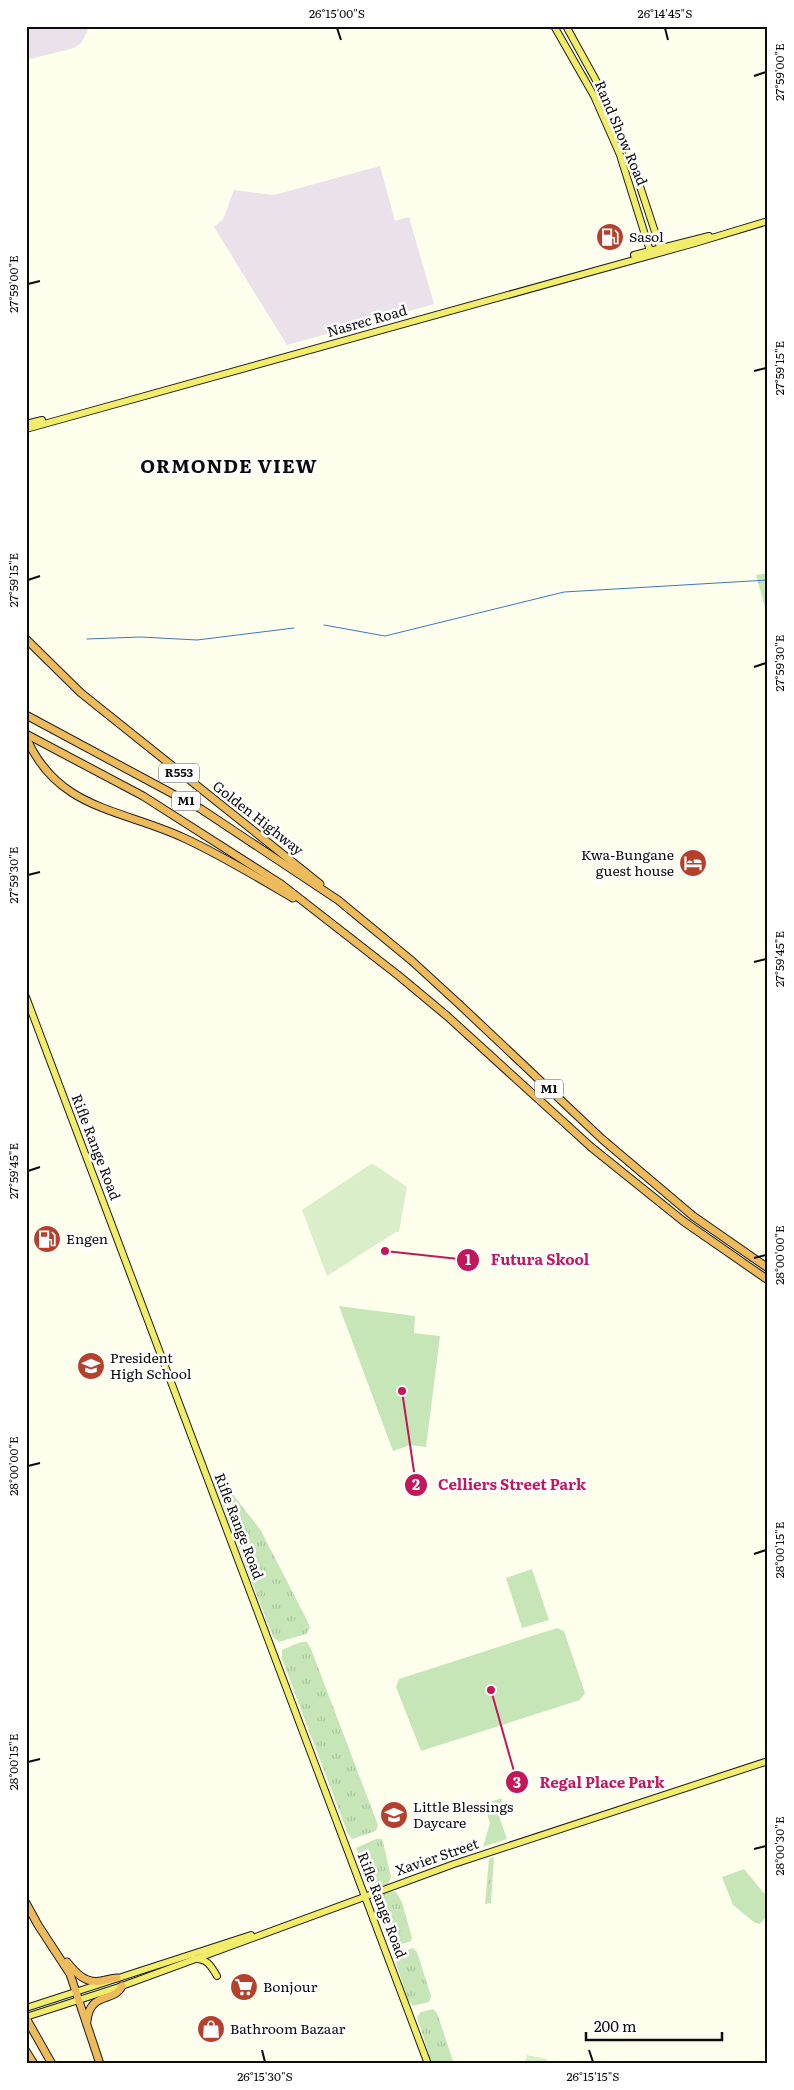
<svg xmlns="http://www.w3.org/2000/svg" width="794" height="2090" viewBox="0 0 794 2090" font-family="Literata,serif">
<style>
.industrial{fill:#ebe1ea}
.grass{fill:url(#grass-tufts)}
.park{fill:#c7e6b8}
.pitch{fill:#daeec9}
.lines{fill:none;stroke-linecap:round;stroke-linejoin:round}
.stream{stroke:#3e75c6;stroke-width:1}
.major-casing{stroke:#1d1d1d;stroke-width:8}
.highway-casing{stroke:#1d1d1d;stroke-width:9}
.major{stroke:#f1ec69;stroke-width:6}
.highway{stroke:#edbb5b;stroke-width:7}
.ticks{fill:none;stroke:#0c0c0c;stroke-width:2}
.labels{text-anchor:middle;stroke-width:5;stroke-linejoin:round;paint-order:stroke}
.shield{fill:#fff;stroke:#555;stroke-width:1}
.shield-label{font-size:12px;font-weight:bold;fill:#0c0c0c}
.street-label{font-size:14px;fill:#0c0c0c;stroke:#fff}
.poi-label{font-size:14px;fill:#0c0c0c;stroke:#fff;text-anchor:start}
.district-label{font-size:19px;font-weight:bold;letter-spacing:1px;fill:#0c0c0c;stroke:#fff}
.leader{fill:none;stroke:#c2185b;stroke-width:2}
.callout-dot{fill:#c2185b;stroke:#fff;stroke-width:2}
.mark-label{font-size:15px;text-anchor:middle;font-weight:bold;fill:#fff}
.callout-label{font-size:15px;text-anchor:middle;font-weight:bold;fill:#c2185b;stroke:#fff;stroke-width:5;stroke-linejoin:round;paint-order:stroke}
.neatline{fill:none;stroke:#0c0c0c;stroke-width:2}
.ticks-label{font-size:12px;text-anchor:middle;fill:#0c0c0c}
</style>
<defs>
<pattern id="grass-tufts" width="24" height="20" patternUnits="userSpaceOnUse" patternTransform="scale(1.25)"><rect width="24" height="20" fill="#c7e6b8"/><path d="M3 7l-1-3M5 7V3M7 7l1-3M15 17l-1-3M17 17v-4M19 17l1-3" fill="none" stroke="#aac49d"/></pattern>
</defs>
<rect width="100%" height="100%" fill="#fefeec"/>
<!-- industrial -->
<g class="industrial">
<path d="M26,26H90L82,42L74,48L26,60Z"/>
<path d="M380,166L395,221L409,217L434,304L287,345L214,227L223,219L234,190L274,195Z"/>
</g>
<!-- grass -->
<g class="grass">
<path d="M768,573V618L756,575Z"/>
<path d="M216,1481L224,1483L260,1529L307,1620L310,1628L306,1634L279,1642L273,1637L214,1483Z"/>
<path d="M301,1642H307L311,1649L378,1825L376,1831L352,1839L348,1834L282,1659V1650Z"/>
<path d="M376,1839H382L383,1842L391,1877L388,1884L374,1889L368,1885L356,1848Z"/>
<path d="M494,1857L491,1903L485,1904L489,1859Z"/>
<path d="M391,1891L396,1892L402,1902L412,1938L411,1941L396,1946L389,1943L376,1907L378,1896Z"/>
<path d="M413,1948L417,1952L431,1996L429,2002L413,2006L408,2000L395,1960L398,1953Z"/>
<path d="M433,2009L437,2013L454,2064H432L417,2017L421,2012Z"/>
</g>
<!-- park -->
<g class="park">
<path d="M339,1306L415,1316L414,1333L440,1336L426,1447L410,1445L393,1451Z"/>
<path d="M532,1569L549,1620L522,1628L506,1578Z"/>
<path d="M557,1628L564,1631L585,1693L580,1700L421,1751L396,1687L399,1679Z"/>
<path d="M502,1798L500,1819L507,1839L483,1847L490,1823L484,1804Z"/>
<path d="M744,1869L768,1898V1915L760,1924L755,1923L733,1905L722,1877Z"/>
</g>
<!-- pitch -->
<g class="pitch">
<path d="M371,1164L375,1165L407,1187L399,1232H396L327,1276L302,1210Z"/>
<path d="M527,2055L547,2059L546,2064H525Z"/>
</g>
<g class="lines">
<!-- stream -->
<g class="stream">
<path d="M324,625L385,636L564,592L768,580"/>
<path d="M87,639L141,637L197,640L294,628"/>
</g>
<!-- major casing -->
<g class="major-casing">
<g id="major">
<path d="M554,26L594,96L620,155L651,254"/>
<path d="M566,26L598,84L628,150L661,250"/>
<path d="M634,255L709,236"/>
<path d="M26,424L42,420"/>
<path d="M26,429L695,243L768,221"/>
<path d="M26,997L428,2064"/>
<path d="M194,1959C207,1958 211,1966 217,1976"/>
<path d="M26,2008L251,1935"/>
<path d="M26,2017L122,1986L454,1864L768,1761"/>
</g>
</g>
<!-- highway casing -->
<g class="highway-casing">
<g id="highway">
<path d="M26,639L81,693L320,884"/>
<path d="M26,715L201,809L338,900L412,961L460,1005L602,1139L693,1216L768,1268"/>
<path d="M26,734L143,796L281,884L399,976L447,1016L591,1147L683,1221L768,1280"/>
<path d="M26,737C57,810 122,809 184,838C221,855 257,877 293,898"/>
<path d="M26,1903L38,1925L70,1974L100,2064"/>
<path d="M67,1962C75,1972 85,1984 101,1981C107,1980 111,1978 117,1978"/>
<path d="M26,2018L52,2064"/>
<path d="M87,2021C90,1991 114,2003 122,1986"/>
<path d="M26,2051L34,2064"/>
</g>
</g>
<!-- major -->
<use href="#major" class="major"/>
<!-- highway -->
<use href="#highway" class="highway"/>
</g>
<!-- ticks -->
<path class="ticks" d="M337,28L341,40M665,28L668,40M754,76L766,72M28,284L40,281M754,371L766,368M28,580L40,576M754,667L766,663M28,875L40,872M754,962L766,959M28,1171L40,1167M754,1258L766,1255M28,1466L40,1463M754,1554L766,1550M28,1762L40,1759M754,1849L766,1846M262,2050L265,2062M589,2050L593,2062"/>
<!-- icons -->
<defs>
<g id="fuel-disc" transform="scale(1.4375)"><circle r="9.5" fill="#b5412c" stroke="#fff"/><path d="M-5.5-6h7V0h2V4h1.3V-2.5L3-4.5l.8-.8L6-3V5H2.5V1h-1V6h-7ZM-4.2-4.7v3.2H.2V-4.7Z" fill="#fff"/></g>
<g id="hotel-disc" transform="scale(1.4375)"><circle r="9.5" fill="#b5412c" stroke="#fff"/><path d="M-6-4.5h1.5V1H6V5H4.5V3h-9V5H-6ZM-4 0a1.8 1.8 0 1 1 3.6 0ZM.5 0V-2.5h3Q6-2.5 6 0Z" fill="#fff"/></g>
<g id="school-disc" transform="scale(1.4375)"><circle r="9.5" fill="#b5412c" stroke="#fff"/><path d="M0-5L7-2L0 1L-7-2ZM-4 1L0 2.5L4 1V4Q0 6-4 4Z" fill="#fff"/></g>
<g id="supermarket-disc" transform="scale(1.4375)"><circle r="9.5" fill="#b5412c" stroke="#fff"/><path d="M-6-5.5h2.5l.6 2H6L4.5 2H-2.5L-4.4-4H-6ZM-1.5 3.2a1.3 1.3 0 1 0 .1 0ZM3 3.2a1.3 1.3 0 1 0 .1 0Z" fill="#fff"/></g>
<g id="shop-disc" transform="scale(1.4375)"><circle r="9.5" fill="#b5412c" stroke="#fff"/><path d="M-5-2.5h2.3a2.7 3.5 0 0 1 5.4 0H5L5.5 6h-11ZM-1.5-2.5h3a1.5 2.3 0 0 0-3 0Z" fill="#fff"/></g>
</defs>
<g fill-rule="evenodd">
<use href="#fuel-disc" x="610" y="237"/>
<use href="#hotel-disc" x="693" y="863"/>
<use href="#fuel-disc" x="47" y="1239"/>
<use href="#school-disc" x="91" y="1366"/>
<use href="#school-disc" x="394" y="1815"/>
<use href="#supermarket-disc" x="244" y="1987"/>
<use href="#shop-disc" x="211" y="2029"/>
</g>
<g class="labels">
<!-- shield labels -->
<g class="shield">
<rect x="159" y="763.5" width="40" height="19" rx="4"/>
<rect x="172" y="791.5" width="28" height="19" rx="4"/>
<rect x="535" y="1079.5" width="28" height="19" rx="4"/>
</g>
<g class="shield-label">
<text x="179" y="777">R553</text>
<text x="186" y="805">M1</text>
<text x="549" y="1093">M1</text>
</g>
<!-- street labels -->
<g class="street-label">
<text transform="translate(621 133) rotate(67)" y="5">Rand Show Road</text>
<text transform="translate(367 321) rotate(-16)" y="5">Nasrec Road</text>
<text transform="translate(258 818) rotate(38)" y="5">Golden Highway</text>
<text transform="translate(96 1147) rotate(69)" y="5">Rifle Range Road</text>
<text transform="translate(239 1526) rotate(69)" y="5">Rifle Range Road</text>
<text transform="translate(437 1857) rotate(-19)" y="5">Xavier Street</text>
<text transform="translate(382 1905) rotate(69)" y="5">Rifle Range Road</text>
</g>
<!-- poi labels -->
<g class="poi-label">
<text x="629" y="242">Sasol</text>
<text x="674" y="860" text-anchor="end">Kwa-Bungane<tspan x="674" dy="16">guest house</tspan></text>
<text x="66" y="1244">Engen</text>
<text x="110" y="1363">President<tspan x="110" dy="16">High School</tspan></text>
<text x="413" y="1812">Little Blessings<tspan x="413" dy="16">Daycare</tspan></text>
<text x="263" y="1992">Bonjour</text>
<text x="230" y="2034">Bathroom Bazaar</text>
</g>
<!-- district labels -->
<g class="district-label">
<text x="229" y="473">ORMONDE VIEW</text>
</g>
</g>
<!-- callouts -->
<path class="leader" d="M385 1251L468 1260M402 1391L416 1485M491 1690L517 1782"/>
<g class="callout-dot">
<circle cx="385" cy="1251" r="5"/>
<circle cx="402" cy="1391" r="5"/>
<circle cx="491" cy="1690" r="5"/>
<circle cx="468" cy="1260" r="12"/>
<circle cx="416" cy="1485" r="12"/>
<circle cx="517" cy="1782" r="12"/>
</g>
<g class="mark-label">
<text x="468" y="1265">1</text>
<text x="416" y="1490">2</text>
<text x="517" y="1788">3</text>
</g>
<g class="callout-label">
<text x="540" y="1265">Futura Skool</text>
<text x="512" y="1490">Celliers Street Park</text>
<text x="602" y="1788">Regal Place Park</text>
</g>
<!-- border -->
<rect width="794" height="2090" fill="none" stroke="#ffffff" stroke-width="55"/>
<!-- scale -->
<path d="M586 2032v8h136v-8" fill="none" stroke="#0c0c0c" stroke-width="2.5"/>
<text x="594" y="2032" font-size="15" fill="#0c0c0c" stroke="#ffffff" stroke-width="4" paint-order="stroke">200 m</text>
<rect x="28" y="28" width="738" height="2034" class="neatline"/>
<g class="ticks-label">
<text x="337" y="18">26°15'00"S</text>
<text x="665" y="18">26°14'45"S</text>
<text transform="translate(780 72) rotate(-90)" y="4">27°59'00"E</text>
<text transform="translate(14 284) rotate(-90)" y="4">27°59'00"E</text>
<text transform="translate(780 368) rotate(-90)" y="4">27°59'15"E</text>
<text transform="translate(14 580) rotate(-90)" y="4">27°59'15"E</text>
<text transform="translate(780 663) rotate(-90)" y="4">27°59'30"E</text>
<text transform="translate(14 875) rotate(-90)" y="4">27°59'30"E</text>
<text transform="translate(780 959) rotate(-90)" y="4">27°59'45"E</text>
<text transform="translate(14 1171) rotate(-90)" y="4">27°59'45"E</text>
<text transform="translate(780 1255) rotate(-90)" y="4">28°00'00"E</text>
<text transform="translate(14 1466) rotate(-90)" y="4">28°00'00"E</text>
<text transform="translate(780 1550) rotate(-90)" y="4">28°00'15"E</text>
<text transform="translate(14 1762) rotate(-90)" y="4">28°00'15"E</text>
<text transform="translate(780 1846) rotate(-90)" y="4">28°00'30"E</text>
<text x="265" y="2081">26°15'30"S</text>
<text x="593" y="2081">26°15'15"S</text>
</g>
</svg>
